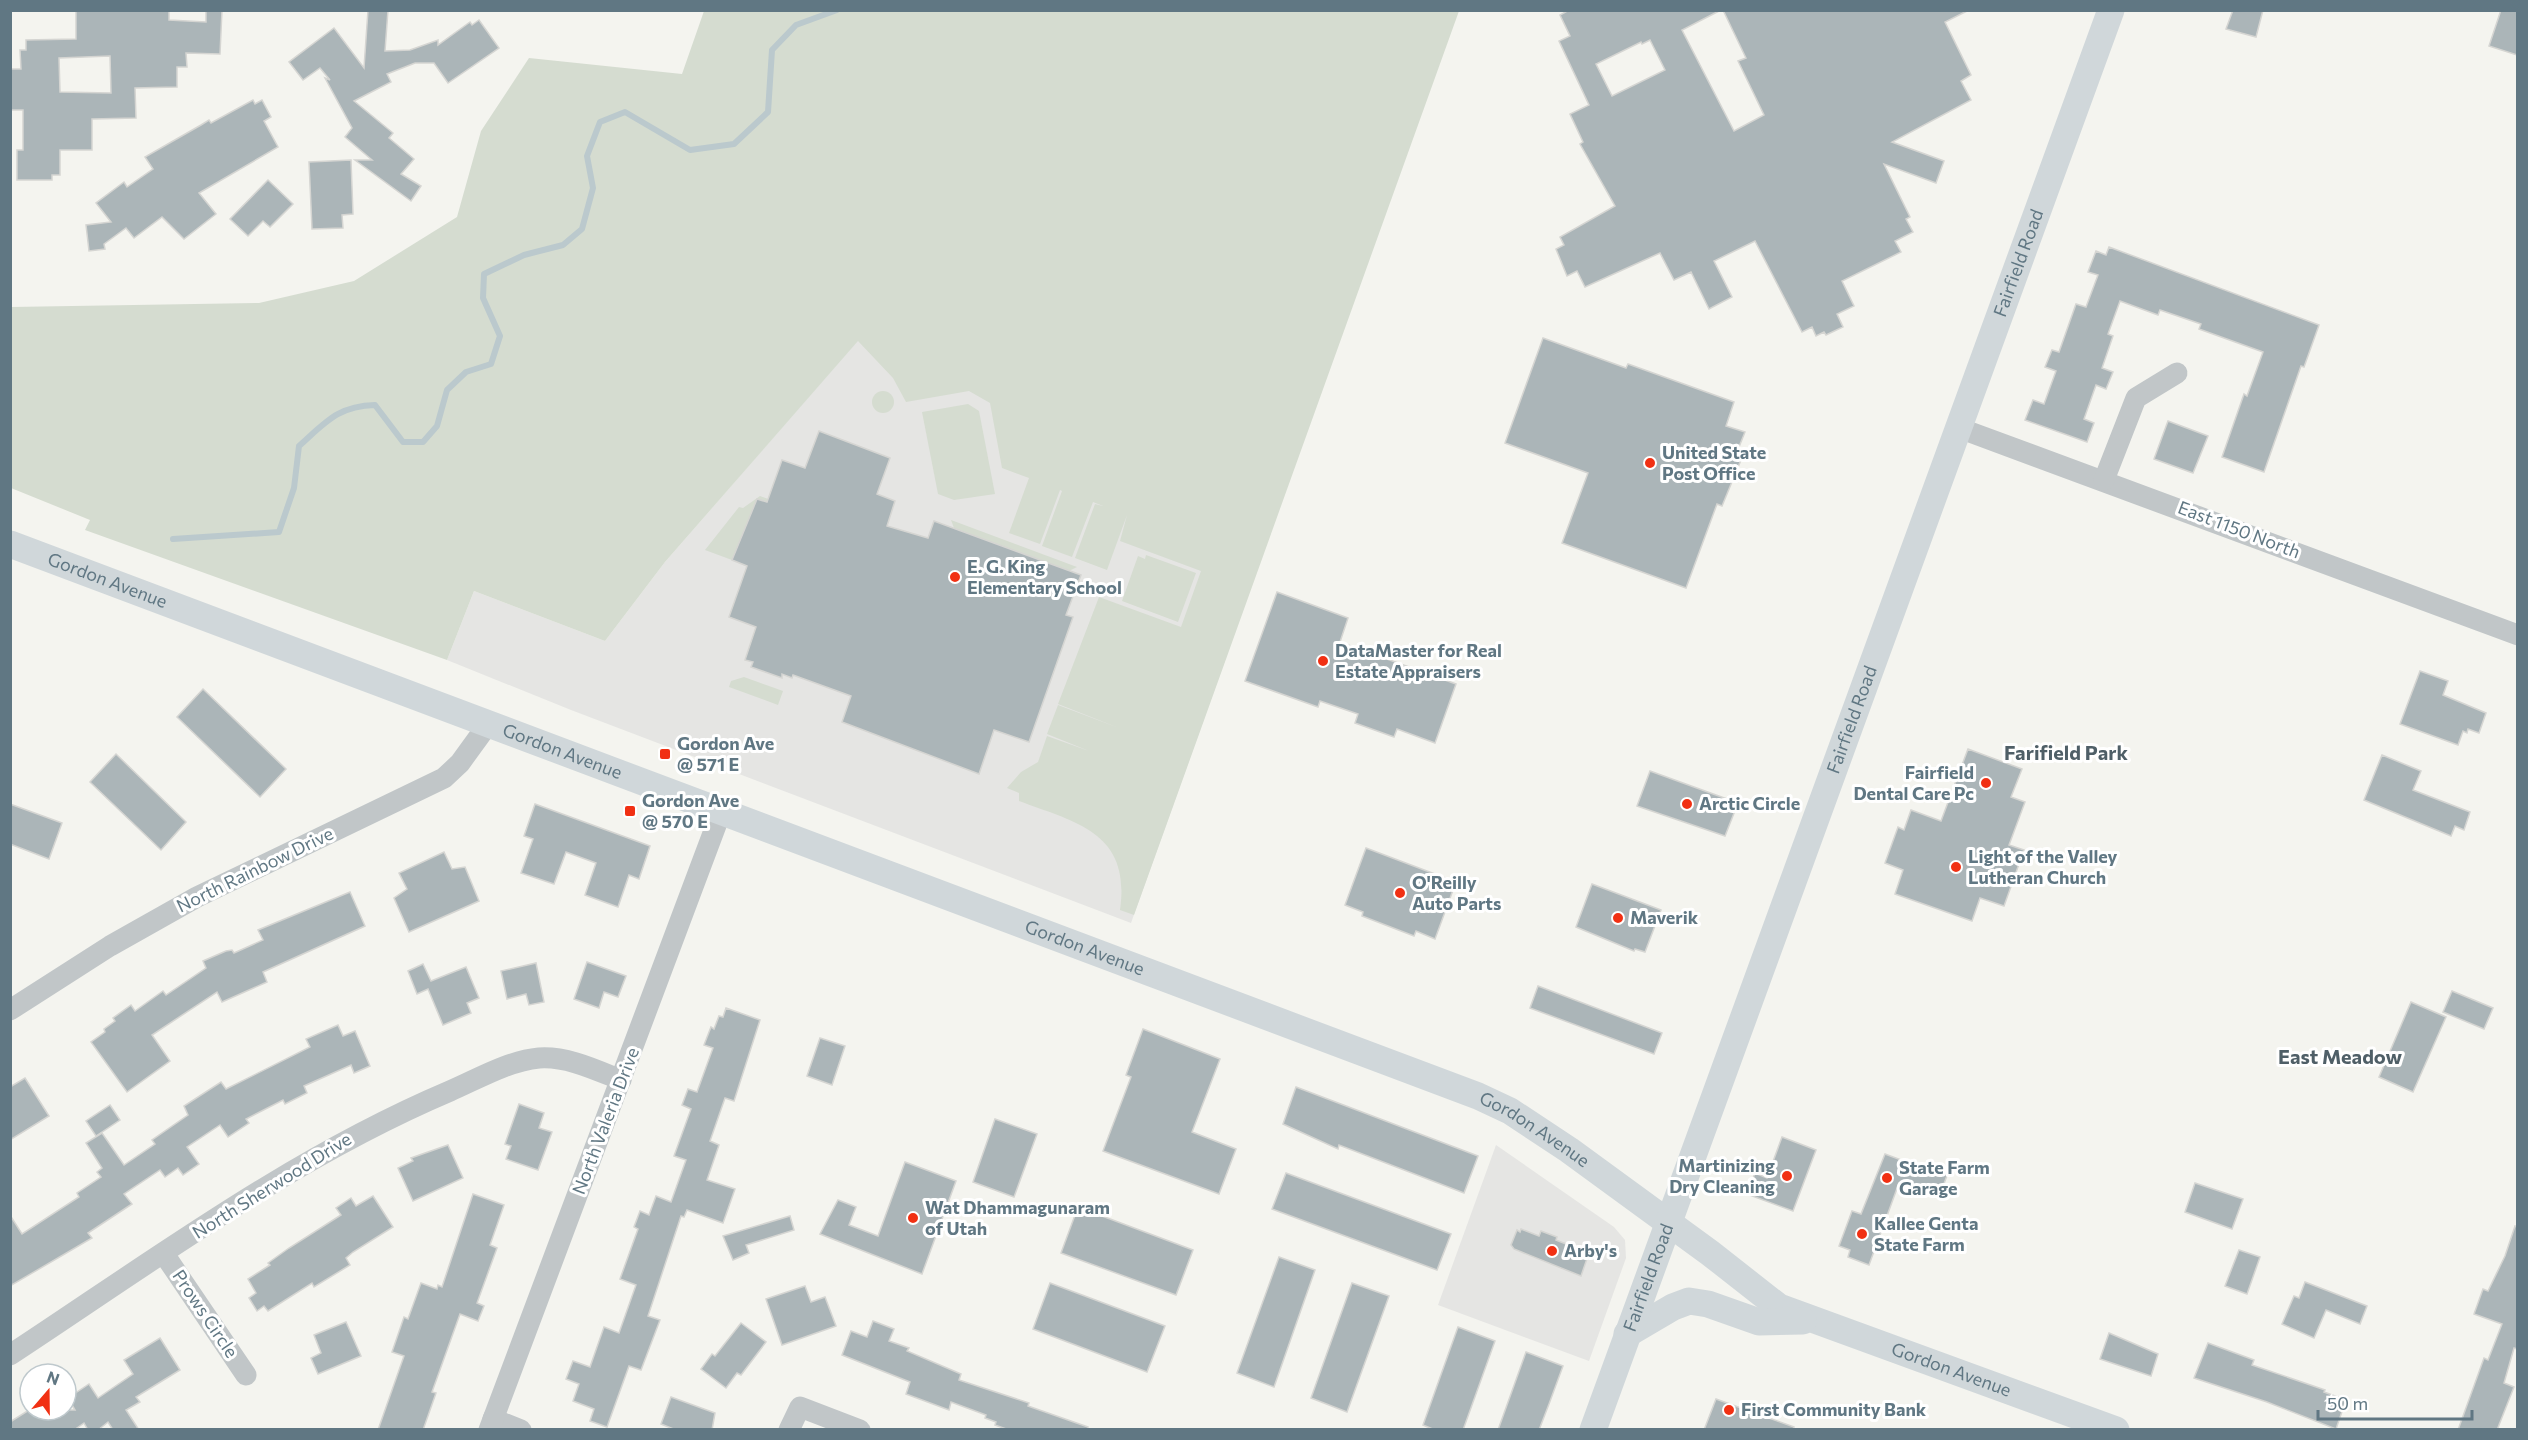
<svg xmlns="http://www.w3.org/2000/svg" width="2528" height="1440" viewBox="0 0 2528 1440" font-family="Commissioner,sans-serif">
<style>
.built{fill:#e5e5e3}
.green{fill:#d5dcd0}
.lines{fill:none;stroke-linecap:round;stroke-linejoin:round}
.stream{stroke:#bbc9cd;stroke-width:6}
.building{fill:#abb5b8;stroke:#d5d5d2;stroke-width:1.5;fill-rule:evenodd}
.minor{stroke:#c1c6c8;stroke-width:21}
.major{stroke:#d0d7da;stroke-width:27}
.poi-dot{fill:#f13013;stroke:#fff;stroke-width:2}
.labels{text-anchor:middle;stroke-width:6;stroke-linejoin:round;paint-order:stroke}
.street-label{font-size:18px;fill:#607783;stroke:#fff}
.poi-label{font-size:18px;font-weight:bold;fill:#607783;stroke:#fff;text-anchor:start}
.neighbourhood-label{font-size:20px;font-weight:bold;fill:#4f5f67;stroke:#fff}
</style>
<rect width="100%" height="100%" fill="#f4f4ef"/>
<!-- built -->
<g class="built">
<path d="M1374,244L1131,923L571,710L447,660L474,591L605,641L665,562L894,299Z"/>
<path d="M1496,1145L1614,1227L1625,1240L1626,1258L1589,1361L1438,1305Z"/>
</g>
<!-- green -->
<g class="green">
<path d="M704,11H1459L1134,915L1120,910C1131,833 1078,823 1019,801V793L1007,788L1021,772L1038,762L1047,736L1089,751L1047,734L1058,705L1119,728L1058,704L1099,597L1181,627L1201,571L1120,541L1127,515L1107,570L1075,558L1095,504L1103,506L1093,502L1072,557L1042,546L1062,491L1060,490L1040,544L1009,533L1029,478L1002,468L990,403L969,391L906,402L893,378L858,341L665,562L605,641L474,591L447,660L85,530L90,520L11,488V307L259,303L354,281L457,217L481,131L529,58L682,74Z"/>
<circle cx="883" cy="402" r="11"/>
<path d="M968,404L979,411L995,494L954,500L938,494L922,412Z"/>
<path d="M760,496L791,507L789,511L757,499L732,560L705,550L739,507L743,508Z"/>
<path d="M951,520L1077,567L1069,571L954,528Z"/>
<path d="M1146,555L1196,573L1178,622L1122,601L1138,556L1145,559Z"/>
<path d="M744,677L783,691L778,705L729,687L731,681Z"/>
</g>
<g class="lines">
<!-- stream -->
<path class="stream" d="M173,539L279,532L294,488L299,446C326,422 338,406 375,405L403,442H423L437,426L447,390L466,372L491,364L500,336L483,298L484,274L524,255L563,245L582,229L593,188L587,156L600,122L625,112L690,150L734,144L768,112L772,50L796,25L837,10"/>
</g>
<!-- building -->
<g class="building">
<path d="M76,10H169V20L206,22V10H222L220,54L186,53L187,67H177V87L135,88L136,118L92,119V150H60V175H52V180H17V150H23V110H10V69H21L20,50H26V40L76,39ZM110,56L111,93L60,92L59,58Z"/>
<path d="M368,10H388L385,51L410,50L438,40V45L470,22L472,25L479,20L499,48L448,83L434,63H415L387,74L391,82L354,101L393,133L389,138L414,159L401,174L421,186L411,201L355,160H372L345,137L352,128L325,78L330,80L320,68L303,80L289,62L334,28L364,68Z"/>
<path d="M1569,10H1721L1682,30L1734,131L1764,115L1738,61L1746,58L1723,10H1969L1945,22L1971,75L1961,81L1971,100L1892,142L1944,161L1936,183L1884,164L1910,217L1906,219L1913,232L1895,241L1901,252L1842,281L1854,306L1837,314L1843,327L1826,335L1824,332L1816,336L1812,327L1802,332L1755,241L1714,261L1732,297L1709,309L1691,272L1674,280L1660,253L1585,287L1577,271L1567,276L1556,249L1564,245L1560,237L1615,206L1580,144L1583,142L1570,114L1589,105L1559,41L1570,36L1560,15ZM1650,40L1665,70L1612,96L1596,64L1641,42L1642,44Z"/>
<path d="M2233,10H2263L2256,37L2226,29Z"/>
<path d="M2501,10H2517V55L2489,46Z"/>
<path d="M253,100L255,104L262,100L271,117L264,121L278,147L199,193L216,214L184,239L162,217L134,238L126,228L104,244L105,249L89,251L86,225L111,222L96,203L124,182L127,187L153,169L145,157L201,125L209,120L211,123Z"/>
<path d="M351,160L353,214L342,215L343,228L312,229L309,162Z"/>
<path d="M268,180L293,204L270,227L263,221L248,236L230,219Z"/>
<path d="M2109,247L2319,325L2304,367L2301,366L2264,472L2222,457L2244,394L2247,396L2263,352L2199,329L2201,324L2160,310L2158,315L2120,301L2108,334L2113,336L2102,368L2113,372L2106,389L2096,385L2084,419L2094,423L2087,442L2025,420L2033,400L2044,404L2056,371L2045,367L2052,350L2059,352L2076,304L2086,307L2098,275L2088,272L2096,251L2106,255Z"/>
<path d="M1543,338L1626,368L1628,364L1734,402L1726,426L1745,432L1737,452L1743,455L1722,506L1717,504L1686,588L1562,543L1588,473L1505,443Z"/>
<path d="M2168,421L2208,436L2193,473L2154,459Z"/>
<path d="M819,431L890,458L877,494L895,501L887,526L928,538L934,521L1081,575L1066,615L1073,617L1029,742L994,730L979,774L842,722L851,696L793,675L792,678L782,674V678L751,667L753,662L745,660L756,627L729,617L747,566L732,560L757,499L767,502L782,460L805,468Z"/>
<path d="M1277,592L1348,618L1340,642L1456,684L1435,743L1397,729L1394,737L1355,723L1358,714L1320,701L1318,707L1245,681Z"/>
<path d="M2420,671L2448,681L2443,695L2486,713L2479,733L2468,729L2467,733L2463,731L2458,745L2400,724Z"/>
<path d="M203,689L286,769L260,797L177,717Z"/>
<path d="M1968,749L2022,769L2011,797L2025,802L2009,845L2024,850L2004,906L1980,898L1972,921L1895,894L1903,870L1885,863L1898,827L1904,830L1911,810L1941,821Z"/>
<path d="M116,754L186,822L161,850L90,782Z"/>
<path d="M2382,755L2421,771L2413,790L2470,812L2464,830L2455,826L2451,836L2364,800Z"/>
<path d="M1650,771L1738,803L1725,836L1637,806Z"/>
<path d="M10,804L62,823L49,859L10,844Z"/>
<path d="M535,804L650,846L639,879L629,875L618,907L585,895L596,863L566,852L554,884L521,873L533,839L524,836Z"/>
<path d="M1366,848L1456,882L1435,939L1416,931L1414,936L1362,916L1363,912L1345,905Z"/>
<path d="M444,852L452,869L465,867L479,901L409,932L394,898L407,889L399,873Z"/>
<path d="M1592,884L1661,910L1645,952L1635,949L1634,951L1576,927Z"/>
<path d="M350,892L365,926L263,972L267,982L222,1002L217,992L152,1035L170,1061L127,1092L91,1042L105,1032L104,1029L115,1021L113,1018L131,1005L135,1011L163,991L166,995L206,968L203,961L226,951L232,950L234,953L263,940L258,930Z"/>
<path d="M587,962L626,976L618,997L604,992L599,1008L574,999Z"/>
<path d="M536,963L544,1002L529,1005L526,994L507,999L501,971Z"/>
<path d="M423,964L431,981L466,967L479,998L467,1003L471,1013L443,1025L428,989L417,994L408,971Z"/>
<path d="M1538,986L1662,1033L1654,1054L1530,1008Z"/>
<path d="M2452,991L2493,1008L2484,1029L2443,1012Z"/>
<path d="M2411,1002L2446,1017L2413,1092L2379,1077Z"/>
<path d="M726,1008L760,1020L734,1101L725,1098L710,1141L719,1145L707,1180L735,1189L723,1223L687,1210L684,1217L681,1216L648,1316L660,1320L641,1370L629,1366L607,1427L590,1421L594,1409L573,1401L579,1384L566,1379L573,1361L590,1367L604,1327L619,1333L636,1285L620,1279L638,1229L634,1227L640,1211L649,1215L656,1196L671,1202L686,1160L674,1156L691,1109L682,1105L688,1089L697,1092L713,1048L704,1045L711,1027L714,1029L719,1016L723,1017Z"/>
<path d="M338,1025L343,1036L355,1031L370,1066L354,1073L351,1065L304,1086L307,1093L285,1104L283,1100L246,1119L249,1123L228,1137L220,1125L187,1147L199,1164L183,1175L178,1168L165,1177L160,1170L124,1194L132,1204L88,1233L92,1238L10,1286V1215L22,1234L79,1197L77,1193L101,1177L97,1172L102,1168L86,1143L102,1133L124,1165L155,1144L152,1140L188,1115L184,1106L221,1082L226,1089L310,1047L306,1039Z"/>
<path d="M1143,1029L1220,1059L1192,1132L1236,1149L1219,1194L1103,1151L1131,1077L1126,1075Z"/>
<path d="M820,1038L845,1046L832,1085L807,1076Z"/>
<path d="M25,1078L49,1116L10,1140V1087Z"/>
<path d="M1296,1087L1478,1156L1464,1193L1339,1145L1338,1149L1283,1124Z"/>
<path d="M519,1104L544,1113L539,1128L552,1132L538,1170L506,1159L511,1146L505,1144Z"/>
<path d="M110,1105L120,1120L96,1136L86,1121Z"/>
<path d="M995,1119L1037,1134L1014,1197L973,1182Z"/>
<path d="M1782,1137L1816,1150L1793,1211L1747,1194L1755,1173L1767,1178Z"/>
<path d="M448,1145L463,1178L413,1201L398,1168L413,1161L411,1158Z"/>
<path d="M1885,1154L1928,1170L1929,1166L1948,1173L1939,1197L1899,1183L1869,1265L1848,1257L1850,1250L1839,1246L1852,1211L1861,1214Z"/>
<path d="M905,1162L956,1181L922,1274L820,1234L838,1200L856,1207L849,1225L878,1236Z"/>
<path d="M1286,1173L1451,1234L1437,1270L1272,1209Z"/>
<path d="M2195,1183L2243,1199L2232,1229L2185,1212Z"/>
<path d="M473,1194L504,1205L490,1245L497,1248L477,1303L484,1306L478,1321L460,1314L432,1392L436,1393L423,1430H378L404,1356L392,1352L404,1317L408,1319L421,1283L437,1289L438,1285L442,1287Z"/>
<path d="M373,1196L393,1227L353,1252L346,1258L350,1265L314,1287L312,1283L268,1311L264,1306L257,1311L249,1298L256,1293L248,1279L270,1265L268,1263L289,1248L341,1215L336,1208L351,1198L356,1206Z"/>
<path d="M1078,1207L1193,1250L1176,1295L1061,1253Z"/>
<path d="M790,1216L794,1230L746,1245L749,1253L733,1260L723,1236Z"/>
<path d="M2515,1226L2517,1227V1349L2514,1348L2504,1383L2514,1387L2497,1430H2458L2484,1358L2488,1360L2502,1324L2474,1314L2483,1289L2488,1291L2505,1256Z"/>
<path d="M1521,1229L1539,1236L1541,1231L1557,1237L1556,1240L1589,1253L1581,1276L1514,1249L1511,1245L1517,1230L1520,1232Z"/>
<path d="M2239,1250L2260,1257L2247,1294L2225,1286Z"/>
<path d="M1279,1257L1315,1270L1274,1387L1237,1373Z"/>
<path d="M2305,1282L2367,1306L2360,1324L2326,1310L2314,1338L2282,1324L2294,1296L2299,1298Z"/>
<path d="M1050,1283L1165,1326L1147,1372L1033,1329Z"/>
<path d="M1352,1283L1389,1296L1347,1412L1311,1398Z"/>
<path d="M805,1286L811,1302L825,1297L836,1326L782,1345L766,1299Z"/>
<path d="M873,1321L894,1329L889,1341L909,1348L907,1351L961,1374L959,1380L1029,1403L1028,1406L1088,1427L1087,1430H1009L995,1425L996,1422L985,1418L986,1415L951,1402L949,1410L906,1394L910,1382L842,1355L851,1331L867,1337Z"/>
<path d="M346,1322L361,1356L318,1374L311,1358L321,1353L314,1335Z"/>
<path d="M741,1323L766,1342L741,1375L737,1373L726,1388L701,1369L712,1354L715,1356Z"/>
<path d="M1458,1327L1495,1341L1463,1430H1435L1423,1425Z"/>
<path d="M2109,1333L2158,1354L2151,1376L2100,1359Z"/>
<path d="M160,1338L180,1370L136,1397L140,1402L126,1410L139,1430H113L108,1422L98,1430H88L84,1423L74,1430H10V1422L29,1410H75L68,1398L89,1384L98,1398L133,1374L124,1360Z"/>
<path d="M2208,1343L2254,1360L2252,1365L2325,1390L2324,1392L2346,1400L2336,1429L2267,1402L2194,1378Z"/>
<path d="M1526,1352L1563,1366L1549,1404L1539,1430H1498Z"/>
<path d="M671,1397L715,1413L712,1430H676L661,1424Z"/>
<path d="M1716,1399L1794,1427L1793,1430H1704Z"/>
</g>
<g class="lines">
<!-- minor -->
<g class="minor">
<path d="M1959,428L2518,635"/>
<path d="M2104,480L2136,398L2177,373"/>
<path d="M10,1010L110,946L197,897L444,778L460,763L489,723"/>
<path d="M164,1254L246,1375"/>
<path d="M10,1355C153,1261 292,1158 450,1091C478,1079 508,1061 539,1058C567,1056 596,1070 621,1080"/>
<path d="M493,1419L521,1430"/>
<path d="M489,1430L721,812"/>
<path d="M789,1430L800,1407L860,1430"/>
</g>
<!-- major -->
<g class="major">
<path id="s1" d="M10,544L1478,1096L1510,1111L1569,1150L1710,1253L1779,1307L2116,1430"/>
<path d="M1627,1334L1673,1307L1689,1301L1708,1304L1759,1322L1803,1321"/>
<path id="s2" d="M1593,1430L2111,10"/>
</g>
</g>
<!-- markers -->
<g class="poi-dot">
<circle cx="1650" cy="463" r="6"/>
<circle cx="955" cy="577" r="6"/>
<circle cx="1323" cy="661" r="6"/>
<rect x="659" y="748" width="12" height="12" rx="3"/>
<circle cx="1986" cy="783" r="6"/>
<circle cx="1687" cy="804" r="6"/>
<rect x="624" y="805" width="12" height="12" rx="3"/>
<circle cx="1956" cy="867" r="6"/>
<circle cx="1400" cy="893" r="6"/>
<circle cx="1618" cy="918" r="6"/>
<circle cx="1787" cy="1176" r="6"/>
<circle cx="1887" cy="1178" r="6"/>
<circle cx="913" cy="1218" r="6"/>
<circle cx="1862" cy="1234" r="6"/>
<circle cx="1552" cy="1251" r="6"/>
<circle cx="1729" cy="1410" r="6"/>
</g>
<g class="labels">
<!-- street labels -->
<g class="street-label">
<text dy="6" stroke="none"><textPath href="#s2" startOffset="1242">Fairfield Road</textPath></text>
<text transform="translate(2239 530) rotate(21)" y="6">East 1150 North</text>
<text dy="6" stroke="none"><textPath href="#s1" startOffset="104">Gordon Avenue</textPath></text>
<text dy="6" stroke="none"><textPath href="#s2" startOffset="756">Fairfield Road</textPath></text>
<text dy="6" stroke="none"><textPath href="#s1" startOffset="590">Gordon Avenue</textPath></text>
<text transform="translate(255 870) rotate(-26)" y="6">North Rainbow Drive</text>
<text dy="6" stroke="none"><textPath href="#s1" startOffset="1148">Gordon Avenue</textPath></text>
<text transform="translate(606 1121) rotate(-69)" y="6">North Valeria Drive</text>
<text dy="6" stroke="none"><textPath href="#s1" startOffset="1634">Gordon Avenue</textPath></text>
<text transform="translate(272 1186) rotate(-32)" y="6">North Sherwood Drive</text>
<text dy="6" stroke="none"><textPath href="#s2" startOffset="162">Fairfield Road</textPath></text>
<text transform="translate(205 1314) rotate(56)" y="6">Prows Circle</text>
<text dy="6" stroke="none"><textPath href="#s1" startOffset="2120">Gordon Avenue</textPath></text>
</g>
<!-- poi labels -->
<g class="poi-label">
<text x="1662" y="459">United State<tspan x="1662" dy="21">Post Office</tspan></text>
<text x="967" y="573">E. G. King<tspan x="967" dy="21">Elementary School</tspan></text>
<text x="1335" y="657">DataMaster for Real<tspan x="1335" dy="21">Estate Appraisers</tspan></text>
<text x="677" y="750">Gordon Ave<tspan x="677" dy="21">@ 571 E</tspan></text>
<text x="1974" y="779" text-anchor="end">Fairfield<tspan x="1974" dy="21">Dental Care Pc</tspan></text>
<text x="642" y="807">Gordon Ave<tspan x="642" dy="21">@ 570 E</tspan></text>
<text x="1699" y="810">Arctic Circle</text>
<text x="1968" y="863">Light of the Valley<tspan x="1968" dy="21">Lutheran Church</tspan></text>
<text x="1412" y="889">O'Reilly<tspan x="1412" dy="21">Auto Parts</tspan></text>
<text x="1630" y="924">Maverik</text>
<text x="1775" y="1172" text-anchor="end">Martinizing<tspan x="1775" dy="21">Dry Cleaning</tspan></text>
<text x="1899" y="1174">State Farm<tspan x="1899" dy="21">Garage</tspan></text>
<text x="925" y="1214">Wat Dhammagunaram<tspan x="925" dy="21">of Utah</tspan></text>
<text x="1874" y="1230">Kallee Genta<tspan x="1874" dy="21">State Farm</tspan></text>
<text x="1564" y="1257">Arby's</text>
<text x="1741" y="1416">First Community Bank</text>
</g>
<!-- neighbourhood labels -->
<g class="neighbourhood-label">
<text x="2066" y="760">Farifield Park</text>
<text x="2340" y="1064">East Meadow</text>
</g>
</g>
<!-- border -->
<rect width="2528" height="1440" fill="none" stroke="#607783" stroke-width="24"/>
<!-- north arrow -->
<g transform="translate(48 1392) rotate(20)"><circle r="28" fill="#ffffff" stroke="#bfc9cd" stroke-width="1.5"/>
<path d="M0-4.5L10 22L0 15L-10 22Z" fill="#f13013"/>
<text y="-9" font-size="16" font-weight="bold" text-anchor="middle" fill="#607783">N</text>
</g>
<!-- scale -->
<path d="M2318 1410v9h154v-9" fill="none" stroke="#607783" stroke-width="3"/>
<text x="2327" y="1410" font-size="18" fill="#607783" stroke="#ffffff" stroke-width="4.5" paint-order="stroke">50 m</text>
</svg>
